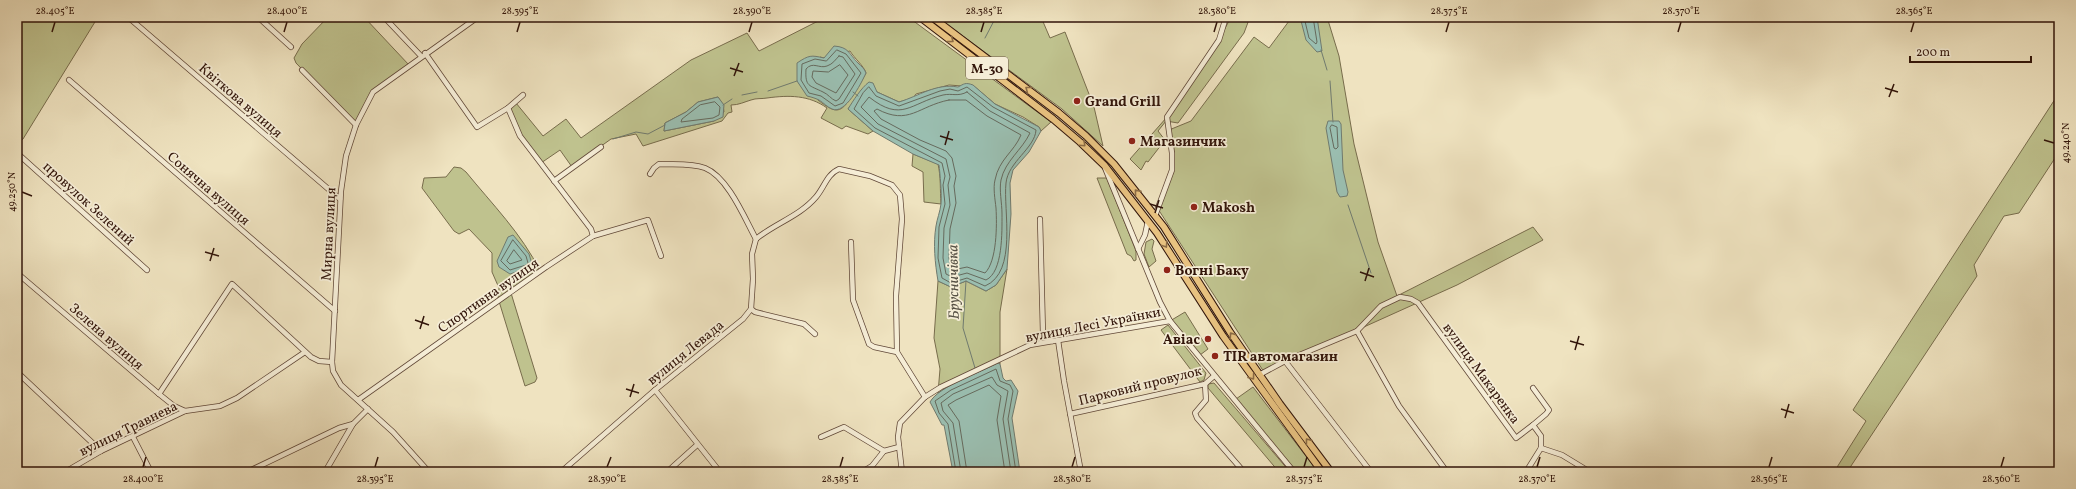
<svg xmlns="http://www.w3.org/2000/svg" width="2076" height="489" viewBox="0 0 2076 489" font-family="Vollkorn,serif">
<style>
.green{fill:#bfc28e;stroke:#786c4c;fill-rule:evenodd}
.water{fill:#9abeb0;stroke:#707a6e}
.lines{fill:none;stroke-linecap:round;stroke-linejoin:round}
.shore{stroke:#666a5d;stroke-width:1}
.stream{stroke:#707a6e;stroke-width:1}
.minor-casing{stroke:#614838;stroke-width:6}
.highway-casing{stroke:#32150a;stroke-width:8}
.minor{stroke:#f5edd6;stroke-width:4.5}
.highway{stroke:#e8c280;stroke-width:6}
.oneway{stroke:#8d6c45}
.ticks{fill:none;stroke:#32150a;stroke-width:1.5}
.poi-dot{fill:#8f2418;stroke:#f5edd6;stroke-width:1.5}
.labels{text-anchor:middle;stroke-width:3.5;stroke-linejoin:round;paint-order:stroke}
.shield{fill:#f5edd6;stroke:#6c5647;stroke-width:1}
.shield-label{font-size:13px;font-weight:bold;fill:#32150a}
.street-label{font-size:14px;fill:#32150a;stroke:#f5edd6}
.poi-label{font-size:14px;font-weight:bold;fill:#32150a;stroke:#f5edd6;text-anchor:start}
.water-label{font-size:15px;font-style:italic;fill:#565044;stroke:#f5edd6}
.neatline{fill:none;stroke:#32150a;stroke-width:1.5}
.ticks-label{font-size:10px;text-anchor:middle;fill:#32150a}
</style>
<rect width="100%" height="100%" fill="#efe3c0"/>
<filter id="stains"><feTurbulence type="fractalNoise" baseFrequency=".005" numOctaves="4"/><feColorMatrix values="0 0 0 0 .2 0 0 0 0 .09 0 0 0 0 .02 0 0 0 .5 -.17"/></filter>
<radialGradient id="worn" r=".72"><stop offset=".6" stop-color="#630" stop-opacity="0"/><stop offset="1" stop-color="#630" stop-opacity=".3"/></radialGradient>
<!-- green -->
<g class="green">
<path d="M17,17H98L23,139L17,144Z"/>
<path d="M328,17H364L409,65L373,92L356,125L296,63L294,58L302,44Z"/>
<path d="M826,17H908L1051,122L1041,131L1039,127L1023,117L995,104L975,87L949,85L916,94L913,98L899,102L877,92L858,96L848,109L873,131L868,134L846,126L842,129L821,118L827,108C809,95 789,95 767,98C762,99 756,98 751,100C744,102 739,105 731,105L732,112L728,113L722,121L643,146L636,134L611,139L572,167L560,150L541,163L520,136L508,108L516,103L543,136L566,119L581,138L691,60L747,33L759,51ZM850,51C854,58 864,66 866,73C862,81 857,87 852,95C841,114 836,114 818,100L820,57L824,58ZM718,97L723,105L724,112L714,121L664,131L665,123L686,112L698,102Z"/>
<path d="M937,17H1041L1050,38L1065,32L1094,107L1103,146L1062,109Z"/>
<path d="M1231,17H1250L1244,33L1178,123L1166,121L1158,131L1165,140L1148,162L1146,161L1141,170L1130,159L1167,117L1219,40Z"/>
<path d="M1292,17H1327L1339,56L1354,144L1378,242L1397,296L1533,227L1543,240L1457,285L1264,372L1158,209L1172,175L1169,130L1191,121L1254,37L1269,48Z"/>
<path d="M2059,93V152L2019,213L2004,216L1974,265L1977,276L1847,472H1834L1866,421L1853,410Z"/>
<path d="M913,154L938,164C941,177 940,190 941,204L924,202L923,172L912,166Z"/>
<path d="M454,167L461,168L466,172C492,204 522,234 540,271L511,293L537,378L535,382L525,386L498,298L499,288L492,272V253L469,229L459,234L454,231L422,188L424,178L446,177Z"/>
<path d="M1097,178H1107L1136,251V260L1134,261L1131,256L1127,254Z"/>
<path d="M1152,239L1154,241L1152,249L1156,261L1149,267L1144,254L1146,242Z"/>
<path d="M1007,269L1000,312V364L998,363L938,393L940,369L934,338L938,281L951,287L966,281L986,291L996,285Z"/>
<path d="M1185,312L1208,349L1200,355L1236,399L1253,387L1318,472H1294L1170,321Z"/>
<path d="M1168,325L1206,373L1204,380L1200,382L1161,330Z"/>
<path d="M1214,383L1290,472H1279L1208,388V384Z"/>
</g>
<!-- water -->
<g class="water">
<path d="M1300,17H1317L1322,51L1317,52L1306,40Z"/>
<path d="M834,46C849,47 849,54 858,63C862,67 864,68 866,73C861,84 845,115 832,109C827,107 824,103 819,100C815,98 811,97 807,96L797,81V63C809,55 811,55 824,58Z"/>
<path d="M869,82L873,83L877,92L899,102C919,96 936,83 958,87C964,84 965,82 973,85L995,104L1039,127L1041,131L1029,152L1013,170L1010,183L1011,214L1007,269L996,285L986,291L966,281L951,287L938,281C935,263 933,244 936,226C937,219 940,212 941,204C942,195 940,173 939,165L913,154L873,131L848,109C853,101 861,88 869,82Z"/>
<path d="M718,97L724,105L723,117L714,121L664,131L665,123L686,112L698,102Z"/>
<path d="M1328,121H1339L1341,124L1343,170L1348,192L1347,196L1340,197L1337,192L1326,128Z"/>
<path d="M513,235L529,254L532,264L528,268L510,274L499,267L497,261L508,237Z"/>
<path d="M998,363L1000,364L1003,378L1006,381L1011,380L1018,391L1012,418L1020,472H953L944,425H942L930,402C939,386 981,372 998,363Z"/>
</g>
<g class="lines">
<!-- shore -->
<g class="shore">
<path d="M1304,17L1309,38L1316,44L1317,42L1313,17"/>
<path d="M837,50L846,54L861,73L843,103L835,106L821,96L809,93L801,80L802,64L815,59L826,61Z"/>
<path d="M839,56L843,57L855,74L839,99L836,101C831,99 828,94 823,92C809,85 805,87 806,69C813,61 819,69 827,66C833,64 835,60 839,56Z"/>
<path d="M840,65L848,75L836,93L816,83L812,77L813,71L828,72Z"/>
<path d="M869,87L876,96L899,106L940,91L950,89L958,91L967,87L993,107L1036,130C1035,148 1008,162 1006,183C1003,210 1018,272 985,286L967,278L951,283L942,278L938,258L939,227L945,204L943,185L945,176L942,163L875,128L854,109L863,93Z"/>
<path d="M967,92L990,111L1030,133C1022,150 1005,161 1001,180C999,190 1002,203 1002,214C1002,232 1003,272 986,280L967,273L952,277L946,274L943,258L944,228L950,205L948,185L950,177L946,159L878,124L861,107L869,97C902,123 910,103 943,95C952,93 958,97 967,92Z"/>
<path d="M949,100H966L987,116L1021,135C1014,152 999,159 995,180C993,188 995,199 996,208C997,225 997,261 985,273L967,267L953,270L951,269L949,258L950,229L956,203L954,186L956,176L952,158L946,151L920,140L881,119L874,111L877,109C909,126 918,106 949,100Z"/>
<path d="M715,102L720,107L719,115L713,118L681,122L682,119L700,105Z"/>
<path d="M1332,125L1337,127L1338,147L1336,149L1334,148L1330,128Z"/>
<path d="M513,240L526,256L528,263L526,265L510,270L501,261Z"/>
<path d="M514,250L522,260L510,264L507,261Z"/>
<path d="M956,472L948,424L939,413L935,401L951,390L996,369L1000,381L1010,385L1013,391L1008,419L1016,472"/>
<path d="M961,472L953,423L943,411L941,403L953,394L992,377L997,385L1008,391L1003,419L1011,472"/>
<path d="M967,472L959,421L948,405L956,400L989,385L1001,396L997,420L1005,472"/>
</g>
<!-- stream -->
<g class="stream">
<path d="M985,38L996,17"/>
<path d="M1321,50L1327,70"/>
<path d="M1330,81L1333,122"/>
<path d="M768,91L797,81"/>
<path d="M853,92L858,96"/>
<path d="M742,95L757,92"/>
<path d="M723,105L732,99"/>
<path d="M613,139L636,132L648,134L665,125"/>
<path d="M1348,205L1371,273"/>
<path d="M966,281L963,328L975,368"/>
</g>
<!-- minor casing -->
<g class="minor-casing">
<g id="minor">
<path d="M128,17L340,199"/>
<path d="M258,17L291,47"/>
<path d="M384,17L421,56"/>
<path d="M425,53L477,127L508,108L523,95"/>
<path d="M302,70L356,125"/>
<path d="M69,80L335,311"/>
<path d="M508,108L520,136L591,229L593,236"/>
<path d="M17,153L147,270"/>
<path d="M1105,168L1160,302L1170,321L1294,472"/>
<path d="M650,174L654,168L659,164C674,165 691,163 705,168C728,177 745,219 756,239"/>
<path d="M554,181L601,147"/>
<path d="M1155,216L1172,170V153L1167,117L1219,40L1226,17"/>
<path d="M1040,219L1043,334L1052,341"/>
<path d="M756,239C774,224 800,216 816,197C824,188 827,174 839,169L870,176L892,185L900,195L902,219L896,296L897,352L925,397"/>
<path d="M851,242L853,300L869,344L874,347L897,352"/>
<path d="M1138,249L1145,235L1148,221"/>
<path d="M17,273L159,394L174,406L185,411"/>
<path d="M751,309L755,312L804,324L815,334"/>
<path d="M1357,331L1399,406L1447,472"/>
<path d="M1058,340L1064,381L1081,472"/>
<path d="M1285,361L1371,472"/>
<path d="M17,372L101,451"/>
<path d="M1259,375L1285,361L1357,331L1381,306L1400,297L1411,299L1418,303L1516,438L1533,425L1541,436V448"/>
<path d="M1205,384L1206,400L1195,413L1197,418L1244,472"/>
<path d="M655,390L720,472"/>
<path d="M159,394L232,284L311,357L319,361L332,362"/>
<path d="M358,400L546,267L593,236L648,220L661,256"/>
<path d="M1070,414L1205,384L1214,376"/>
<path d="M1533,425L1546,414L1549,410L1533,388"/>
<path d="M133,437L151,472"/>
<path d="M821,437L844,427L884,451"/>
<path d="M1541,448L1562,455L1590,472"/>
<path d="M65,472L101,451L185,411L220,406L237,398L305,352"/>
<path d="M247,472L339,428L353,424"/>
<path d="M325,472L353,424L368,409"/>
<path d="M429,472L393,432L341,385L333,371L332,362L341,191L346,156L356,125L373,92L478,17"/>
<path d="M561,472L655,390L743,319L751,309L753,279L752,254L756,239"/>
<path d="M667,472L697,445"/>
<path d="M862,472L872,466L884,451L899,447"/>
<path d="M902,472L898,437L900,423L925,397L941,387L1030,345L1170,321"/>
<path d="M1526,472L1541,448"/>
</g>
</g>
<!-- highway casing -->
<g class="highway-casing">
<g id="highway">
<path d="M920,17L1053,119L1080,142L1105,166L1157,233L1223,336L1322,472"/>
<path d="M932,17L1059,113L1086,136L1114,164L1164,227L1230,332L1280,404L1331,472"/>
</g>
</g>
<!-- minor -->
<use href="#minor" class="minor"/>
<!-- highway -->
<use href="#highway" class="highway"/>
</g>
<!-- one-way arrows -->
<defs><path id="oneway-chevron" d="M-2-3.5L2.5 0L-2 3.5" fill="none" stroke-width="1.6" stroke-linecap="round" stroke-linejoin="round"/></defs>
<g class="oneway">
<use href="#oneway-chevron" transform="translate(951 40) rotate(37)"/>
<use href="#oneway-chevron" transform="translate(1028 89) rotate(-142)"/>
<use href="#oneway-chevron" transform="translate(1083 144) rotate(43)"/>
<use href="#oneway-chevron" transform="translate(1137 192) rotate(-129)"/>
<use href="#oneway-chevron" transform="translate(1165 245) rotate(57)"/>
<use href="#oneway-chevron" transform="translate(1232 335) rotate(-124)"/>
<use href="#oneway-chevron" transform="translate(1252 377) rotate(54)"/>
<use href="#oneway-chevron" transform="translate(1308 441) rotate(-127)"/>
</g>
<!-- ticks -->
<path class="ticks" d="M52,32L55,22M284,32L287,22M517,32L520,22M749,32L752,22M981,32L984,22M1214,32L1217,22M1446,32L1449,22M1678,32L1681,22M1911,32L1914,22M730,68L743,72M734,76L739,63M1885,88L1898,92M1889,97L1894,84M940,136L953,140M2044,140L2054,143M945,145L949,131M22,192L32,196M1150,204L1163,208M1155,213L1159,200M205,252L219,256M210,261L214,248M1360,272L1374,277M1365,281L1369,268M415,320L429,325M420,329L424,316M1570,341L1584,345M1575,350L1579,336M626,389L639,393M630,397L634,384M1781,409L1794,413M1785,418L1789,404M143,467L146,457M375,467L378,457M607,467L611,457M840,467L843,457M1072,467L1075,457M1304,467L1307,457M1537,467L1540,457M1769,467L1772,457M2001,467L2004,457"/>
<!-- markers -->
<g class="poi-dot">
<circle cx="1077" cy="101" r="4"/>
<circle cx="1132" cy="141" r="4"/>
<circle cx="1194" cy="207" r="4"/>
<circle cx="1167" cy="270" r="4"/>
<circle cx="1208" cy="339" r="4"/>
<circle cx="1215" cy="356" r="4"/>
</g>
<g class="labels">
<!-- shield labels -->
<rect class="shield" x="966" y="57" width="42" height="22" rx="3"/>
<g class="shield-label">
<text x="987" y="73">М-30</text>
</g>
<!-- street labels -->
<g class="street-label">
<text transform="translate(241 100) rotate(41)" y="5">Квіткова вулиця</text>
<text transform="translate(209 188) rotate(41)" y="5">Сонячна вулиця</text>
<text transform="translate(89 203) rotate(42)" y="5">провулок Зелений</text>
<text transform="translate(328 234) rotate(-87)" y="5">Мирна вулиця</text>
<text transform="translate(488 295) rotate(-35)" y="5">Спортивна вулиця</text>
<text transform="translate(1093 324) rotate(-11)" y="5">вулиця Лесі Українки</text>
<text transform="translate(107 336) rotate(41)" y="5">Зелена вулиця</text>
<text transform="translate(685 352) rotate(-39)" y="5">вулиця Левада</text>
<text transform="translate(1482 373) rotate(54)" y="5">вулиця Макаренка</text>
<text transform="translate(1140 385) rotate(-14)" y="5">Парковий провулок</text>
<text transform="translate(128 428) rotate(-26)" y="5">вулиця Травнева</text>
</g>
<!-- poi labels -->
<g class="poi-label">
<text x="1085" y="106">Grand Grill</text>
<text x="1140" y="146">Магазинчик</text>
<text x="1202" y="212">Makosh</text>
<text x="1175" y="275">Вогні Баку</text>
<text x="1200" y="344" text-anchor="end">Авіас</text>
<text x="1223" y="361">TIR автомагазин</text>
</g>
<!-- water labels -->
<g class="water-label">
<text transform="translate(953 282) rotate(-91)" y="5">Брусничівка</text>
</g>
</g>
<!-- margin -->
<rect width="2076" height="489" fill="none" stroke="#efe3c0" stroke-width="44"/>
<!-- scale -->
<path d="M1910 56v6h121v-6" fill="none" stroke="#32150a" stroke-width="2"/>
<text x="1916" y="56" font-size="12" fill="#32150a" stroke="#f5edd6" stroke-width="3" paint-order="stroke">200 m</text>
<rect x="22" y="22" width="2032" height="445" class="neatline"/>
<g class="ticks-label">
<text x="55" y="14">28.405°E</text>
<text x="287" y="14">28.400°E</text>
<text x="520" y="14">28.395°E</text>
<text x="752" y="14">28.390°E</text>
<text x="984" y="14">28.385°E</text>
<text x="1217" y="14">28.380°E</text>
<text x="1449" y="14">28.375°E</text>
<text x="1681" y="14">28.370°E</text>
<text x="1914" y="14">28.365°E</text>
<text transform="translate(2065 143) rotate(-90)" y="4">49.240°N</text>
<text transform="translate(11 192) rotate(-90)" y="4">49.250°N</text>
<text x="143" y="482">28.400°E</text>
<text x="375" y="482">28.395°E</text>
<text x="607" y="482">28.390°E</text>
<text x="840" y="482">28.385°E</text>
<text x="1072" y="482">28.380°E</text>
<text x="1304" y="482">28.375°E</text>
<text x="1537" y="482">28.370°E</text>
<text x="1769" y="482">28.365°E</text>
<text x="2001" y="482">28.360°E</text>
</g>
<rect width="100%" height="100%" filter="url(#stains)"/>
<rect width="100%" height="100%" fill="url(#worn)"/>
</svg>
